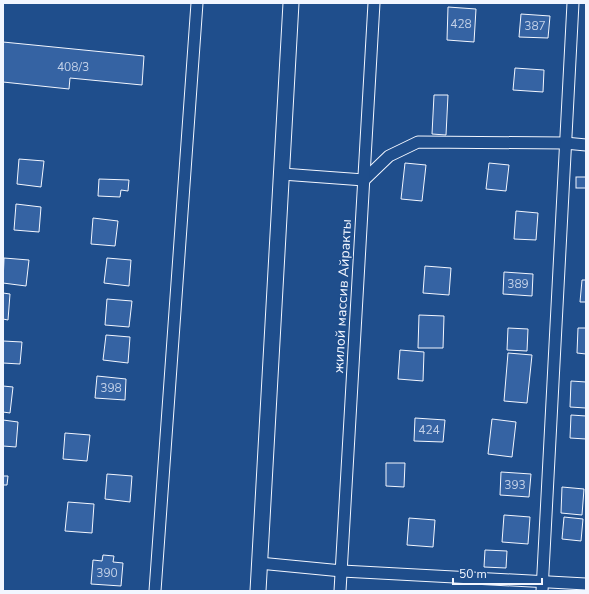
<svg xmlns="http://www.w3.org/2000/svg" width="589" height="594" viewBox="0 0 589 594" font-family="'Nunito Sans',sans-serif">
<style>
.building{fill:#3563a3;stroke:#f2f6ff}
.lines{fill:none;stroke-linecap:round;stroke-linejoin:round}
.minor-casing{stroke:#f2f6ff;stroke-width:13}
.secondary-casing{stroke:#f2f6ff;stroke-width:17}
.minor{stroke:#1f4e8c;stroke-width:11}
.secondary{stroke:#1f4e8c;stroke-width:15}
.labels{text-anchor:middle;stroke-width:3;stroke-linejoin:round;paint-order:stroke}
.number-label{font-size:12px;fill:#c3d1e8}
.street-label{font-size:14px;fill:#f2f6ff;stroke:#1f4e8c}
</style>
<rect width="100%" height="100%" fill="#1f4e8c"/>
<!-- building -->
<g class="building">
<path d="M448,7L476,9L474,42L447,40Z"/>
<path d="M521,14L550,16L548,38L519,37Z"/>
<path d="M3,42L144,56L142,85L70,78L69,89L3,82Z"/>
<path d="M515,68L544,70L543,92L513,90Z"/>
<path d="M434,95H448L446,135L432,134Z"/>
<path d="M19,159L44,161L41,187L17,184Z"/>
<path d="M405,163L426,165L422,201L401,199Z"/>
<path d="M489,163L509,165L506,191L486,189Z"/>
<rect x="576" y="177" width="10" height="11"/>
<path d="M99,179L129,180L128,191L121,190L120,197L98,196Z"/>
<path d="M16,204L41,207L39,232L14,230Z"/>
<path d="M516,211L538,213L536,240L514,239Z"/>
<path d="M93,218L118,221L115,246L91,244Z"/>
<path d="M4,258L29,260L26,286L3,283Z"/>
<path d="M107,258L131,260L129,286L104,283Z"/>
<path d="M425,266L451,268L449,295L423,293Z"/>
<path d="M504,272L533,274L532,296L503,294Z"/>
<path d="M582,280H586V302H580Z"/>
<path d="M3,293L10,294L8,320L3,319Z"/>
<path d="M107,299L132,301L129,327L105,325Z"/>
<path d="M419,315L444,316L443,348H418Z"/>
<path d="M508,328L528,329L527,351L507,350Z"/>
<path d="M578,328H586V354L577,353Z"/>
<path d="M106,335L130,337L128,363L103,360Z"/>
<path d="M3,341L22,342L20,364L3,363Z"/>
<path d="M400,350L424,352L423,381L398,379Z"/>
<path d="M508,353L532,355L527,403L504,401Z"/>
<path d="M97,376L126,379L125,400L95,398Z"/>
<path d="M571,381L586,382V408L570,407Z"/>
<path d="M3,386L13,387L10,413L3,412Z"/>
<path d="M571,415L586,416V439L570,438Z"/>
<path d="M415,418L445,420L443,442L414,441Z"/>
<path d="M492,419L516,422L512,457L488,454Z"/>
<path d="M3,420L18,422L16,447L3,446Z"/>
<path d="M65,433L90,435L87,461L63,459Z"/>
<path d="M386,463H405L404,487L386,486Z"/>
<path d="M501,472L531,474L529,497L500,495Z"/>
<path d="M107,474L132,476L130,502L105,499Z"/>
<path d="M3,476H8L7,485H3Z"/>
<path d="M562,487L584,489L582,515L561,513Z"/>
<path d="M68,502L94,504L92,533L65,531Z"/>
<path d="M504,515L530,517L528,544L502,542Z"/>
<path d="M564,517L583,519L581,541L562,539Z"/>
<path d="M409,518L435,520L433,547L407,545Z"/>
<path d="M485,550L507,551L506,568L484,567Z"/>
<path d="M103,555L114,556L113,562L123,563L121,586L91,584L93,560L102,561Z"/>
</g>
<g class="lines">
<!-- minor casing -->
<g class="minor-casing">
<g id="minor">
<path d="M282,174L364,180L389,156L418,142L565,143L586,145"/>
<path d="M259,563L342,571L586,584"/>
<path d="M155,591L197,3"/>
<path d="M340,591L374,3"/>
<path d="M542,591L573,3"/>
</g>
</g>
<!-- secondary casing -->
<g class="secondary-casing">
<path id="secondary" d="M258,591L291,3"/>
</g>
<!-- minor -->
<use href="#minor" class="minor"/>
<!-- secondary -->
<use href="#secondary" class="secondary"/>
</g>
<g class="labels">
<!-- number labels -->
<g class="number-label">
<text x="461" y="28">428</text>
<text x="535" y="30">387</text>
<text x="73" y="71">408/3</text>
<text x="518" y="288">389</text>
<text x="111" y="392">398</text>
<text x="429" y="434">424</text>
<text x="515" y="489">393</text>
<text x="107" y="577">390</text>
</g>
<!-- street labels -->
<g class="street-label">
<text transform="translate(342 296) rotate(-87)" y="5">жилой массив Айракты</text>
</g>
</g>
<!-- border -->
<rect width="589" height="594" fill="none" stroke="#f2f6ff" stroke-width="8"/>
<!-- scale -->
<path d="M453 578v6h89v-6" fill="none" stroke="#f2f6ff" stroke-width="2"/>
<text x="459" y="578" font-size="12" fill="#f2f6ff" stroke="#1f4e8c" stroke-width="3" paint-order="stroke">50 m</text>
</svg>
